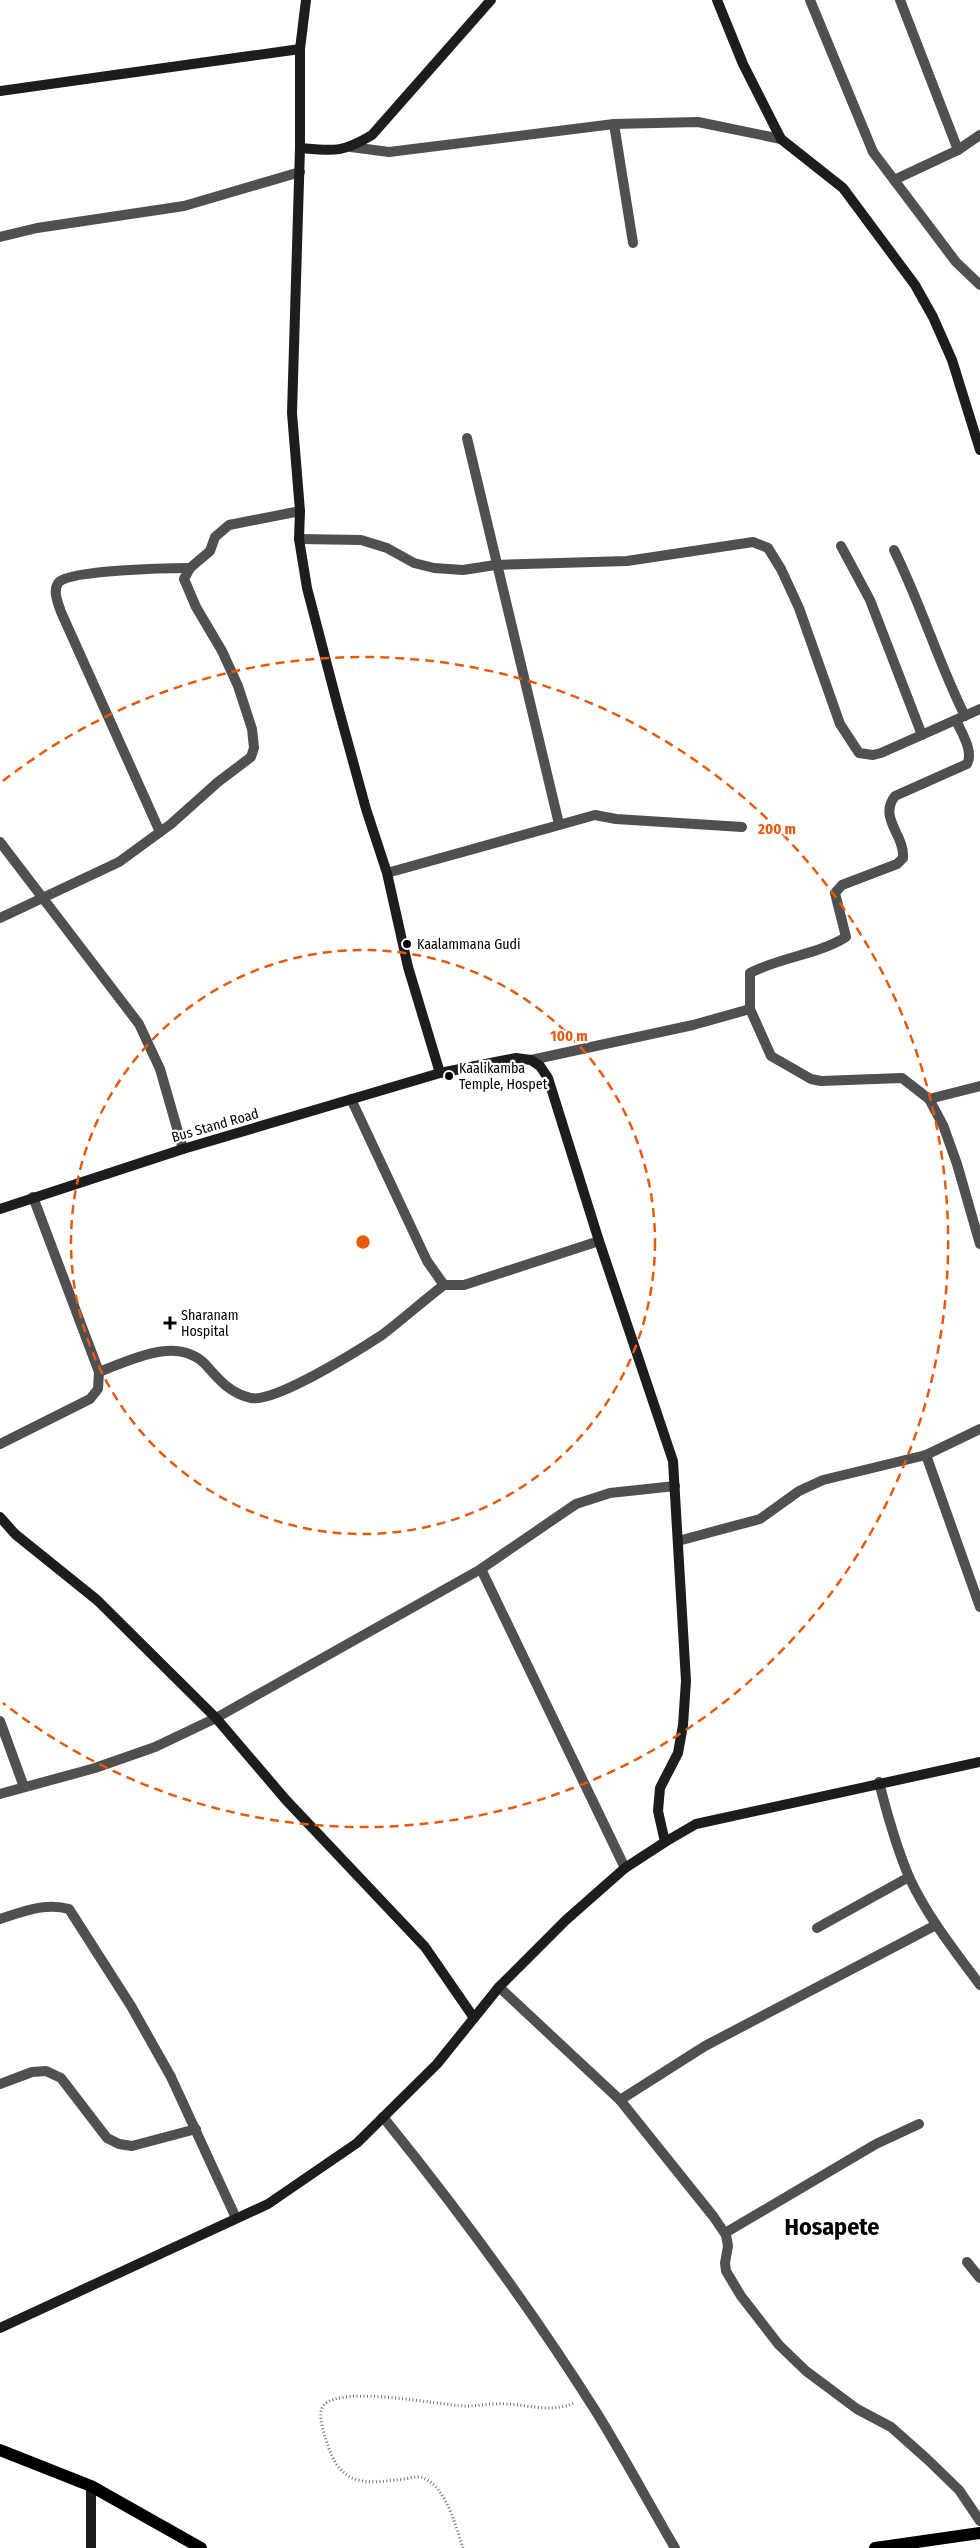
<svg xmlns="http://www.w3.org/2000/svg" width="980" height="2548" viewBox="0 0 980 2548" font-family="'Fira Sans Condensed',sans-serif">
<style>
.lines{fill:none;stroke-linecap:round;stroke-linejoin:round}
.path{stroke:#727272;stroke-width:3;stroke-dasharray:1 2.5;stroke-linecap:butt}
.street{stroke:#505050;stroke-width:10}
.secondary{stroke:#1d1d1d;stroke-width:10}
.primary{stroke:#000;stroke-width:12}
.ring{fill:none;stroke:#e8590c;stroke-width:2.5;stroke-dasharray:9 6}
.poi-dot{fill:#000;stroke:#fff;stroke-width:2}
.labels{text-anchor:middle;stroke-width:4.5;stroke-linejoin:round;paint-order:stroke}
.poi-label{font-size:14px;fill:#000;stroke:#fff;text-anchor:start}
.street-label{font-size:14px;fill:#000;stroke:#fff}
.town-label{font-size:24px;font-weight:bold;fill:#000;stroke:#fff}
.centre{fill:#e8590c;stroke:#fff;stroke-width:2.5}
.ring-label{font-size:15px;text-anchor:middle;font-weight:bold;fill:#e8590c;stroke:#fff;stroke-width:4.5;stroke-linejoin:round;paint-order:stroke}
</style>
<rect width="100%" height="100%" fill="#fff"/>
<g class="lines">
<!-- path -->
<path class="path" d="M463,2548C456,2527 446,2486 423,2478C416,2475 404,2480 397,2480C383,2481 369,2484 355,2479C340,2474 333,2460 328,2446C325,2436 316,2414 324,2405C342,2385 439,2405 465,2406C479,2406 493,2403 507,2404C529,2405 552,2413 574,2403"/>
<!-- street -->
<g class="street">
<path d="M810,0L873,152L956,262L980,285"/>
<path d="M900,0L958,150"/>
<path d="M614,124L633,243"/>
<path d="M351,147L389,152L614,124L698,122L781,139"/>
<path d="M894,180L958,150L980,135"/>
<path d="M0,237L37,228L184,206L300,172"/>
<path d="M467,438L559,824"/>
<path d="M299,539L361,540L387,548L414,563L434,568L463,570L495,565L627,561L753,542L768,548L781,569L799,608L840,724L859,753L873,755L881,753L980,709"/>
<path d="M841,546L870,600L922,735"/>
<path d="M894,550C921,604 938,662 965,716"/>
<path d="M160,832L61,612C58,603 52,590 59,582C71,570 169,568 190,568"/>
<path d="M0,842L139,1024L160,1069L183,1149"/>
<path d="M387,873L595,815L616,819L742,827"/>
<path d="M0,918L119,862L171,824L218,782L251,757L254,748L252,729L238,686L222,651L196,607L184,579L190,568L210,551L215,537L229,525L300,511"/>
<path d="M750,1009V973C780,957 817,955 846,937L835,893L842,885L897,864L903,858C905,835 878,818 895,796L967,764C974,751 961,732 956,720"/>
<path d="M531,1060L693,1025L750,1009L771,1056L811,1079L821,1081L902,1078L929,1099L943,1125L957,1164L980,1244"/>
<path d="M351,1099L427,1261L444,1285H464L599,1241"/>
<path d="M929,1099L980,1086"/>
<path d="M99,1372C131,1360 177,1335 206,1365C219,1380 230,1393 251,1398C275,1403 359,1350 382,1335C403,1319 423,1301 444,1285"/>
<path d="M0,1444L90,1399L98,1389L99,1372L33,1197"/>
<path d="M926,1455L980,1607"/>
<path d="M678,1541L760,1519L799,1491L823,1480L926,1455L980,1429"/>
<path d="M481,1569L625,1868"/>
<path d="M0,1721L24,1787"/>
<path d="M879,1782C887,1814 896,1846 909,1877C927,1916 954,1950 980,1985"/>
<path d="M0,1794L95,1768L155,1747L216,1718L481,1569L576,1504L610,1493L675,1486"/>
<path d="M0,1919C22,1912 46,1902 69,1909L131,2006L171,2077L236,2218"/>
<path d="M817,1928L909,1877"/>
<path d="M499,1987L620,2100L713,2216L726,2235L728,2246L725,2263L726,2271L741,2296L779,2345L806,2371L857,2409L891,2427L927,2459L959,2490L980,2521"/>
<path d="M0,2084L32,2072L46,2071L61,2078L107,2138L119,2144L132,2146L196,2129"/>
<path d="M620,2100L705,2046L936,1925"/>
<path d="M383,2117C459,2211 530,2307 595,2410C623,2455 648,2502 675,2548"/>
<path d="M725,2233L876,2144L919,2124"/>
<path d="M967,2262L980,2278"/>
</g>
<!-- secondary -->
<g class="secondary">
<path d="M306,0L300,49V148L292,413L300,511L299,539L307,588L337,703L366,809L387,873L408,967L440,1073"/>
<path d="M717,0L743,64L781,139L843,188L915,285L933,317L952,360L980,450"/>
<path d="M0,91L300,49"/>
<path d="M300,148C334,151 342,153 372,135L491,0"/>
<path d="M0,1209L183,1149L440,1073L516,1058L531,1060L540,1066L548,1078L599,1241L673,1461L686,1681L683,1725L678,1753L660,1788L658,1811L665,1842L625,1868L566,1920L499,1987L437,2064L357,2143L268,2204L0,2328"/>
<path d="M0,1517L15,1534L97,1600L216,1718L286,1800L425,1947L474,2018"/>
<path d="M665,1842L696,1824L980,1762"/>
<path d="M91,2548V2486"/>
</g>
<!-- primary -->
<g class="primary">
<path d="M0,2450L91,2486L201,2548"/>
<path d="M875,2548L980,2533"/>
</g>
</g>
<!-- distance rings -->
<g class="ring">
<circle cx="363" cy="1242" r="292"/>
<path d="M3 781A585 585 0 1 1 3 1703"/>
</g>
<!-- markers -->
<g class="poi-dot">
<circle cx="407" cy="944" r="5"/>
<circle cx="449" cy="1076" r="5"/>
<path d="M167.5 1315.5h5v5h5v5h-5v5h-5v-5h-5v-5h5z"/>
</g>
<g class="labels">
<!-- poi labels -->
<g class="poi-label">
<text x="417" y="949">Kaalammana Gudi</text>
<text x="459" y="1073">Kaalikamba<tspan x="459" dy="16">Temple, Hospet</tspan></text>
<text x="181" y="1320">Sharanam<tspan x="181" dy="16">Hospital</tspan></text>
</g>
<!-- street labels -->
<g class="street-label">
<text transform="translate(215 1125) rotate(-16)" y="5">Bus Stand Road</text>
</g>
<!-- town labels -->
<g class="town-label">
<text x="832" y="2235">Hosapete</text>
</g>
</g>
<circle cx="363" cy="1242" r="8" class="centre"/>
<g class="ring-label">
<text x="777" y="834">200 m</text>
<text x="569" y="1041">100 m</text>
</g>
</svg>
